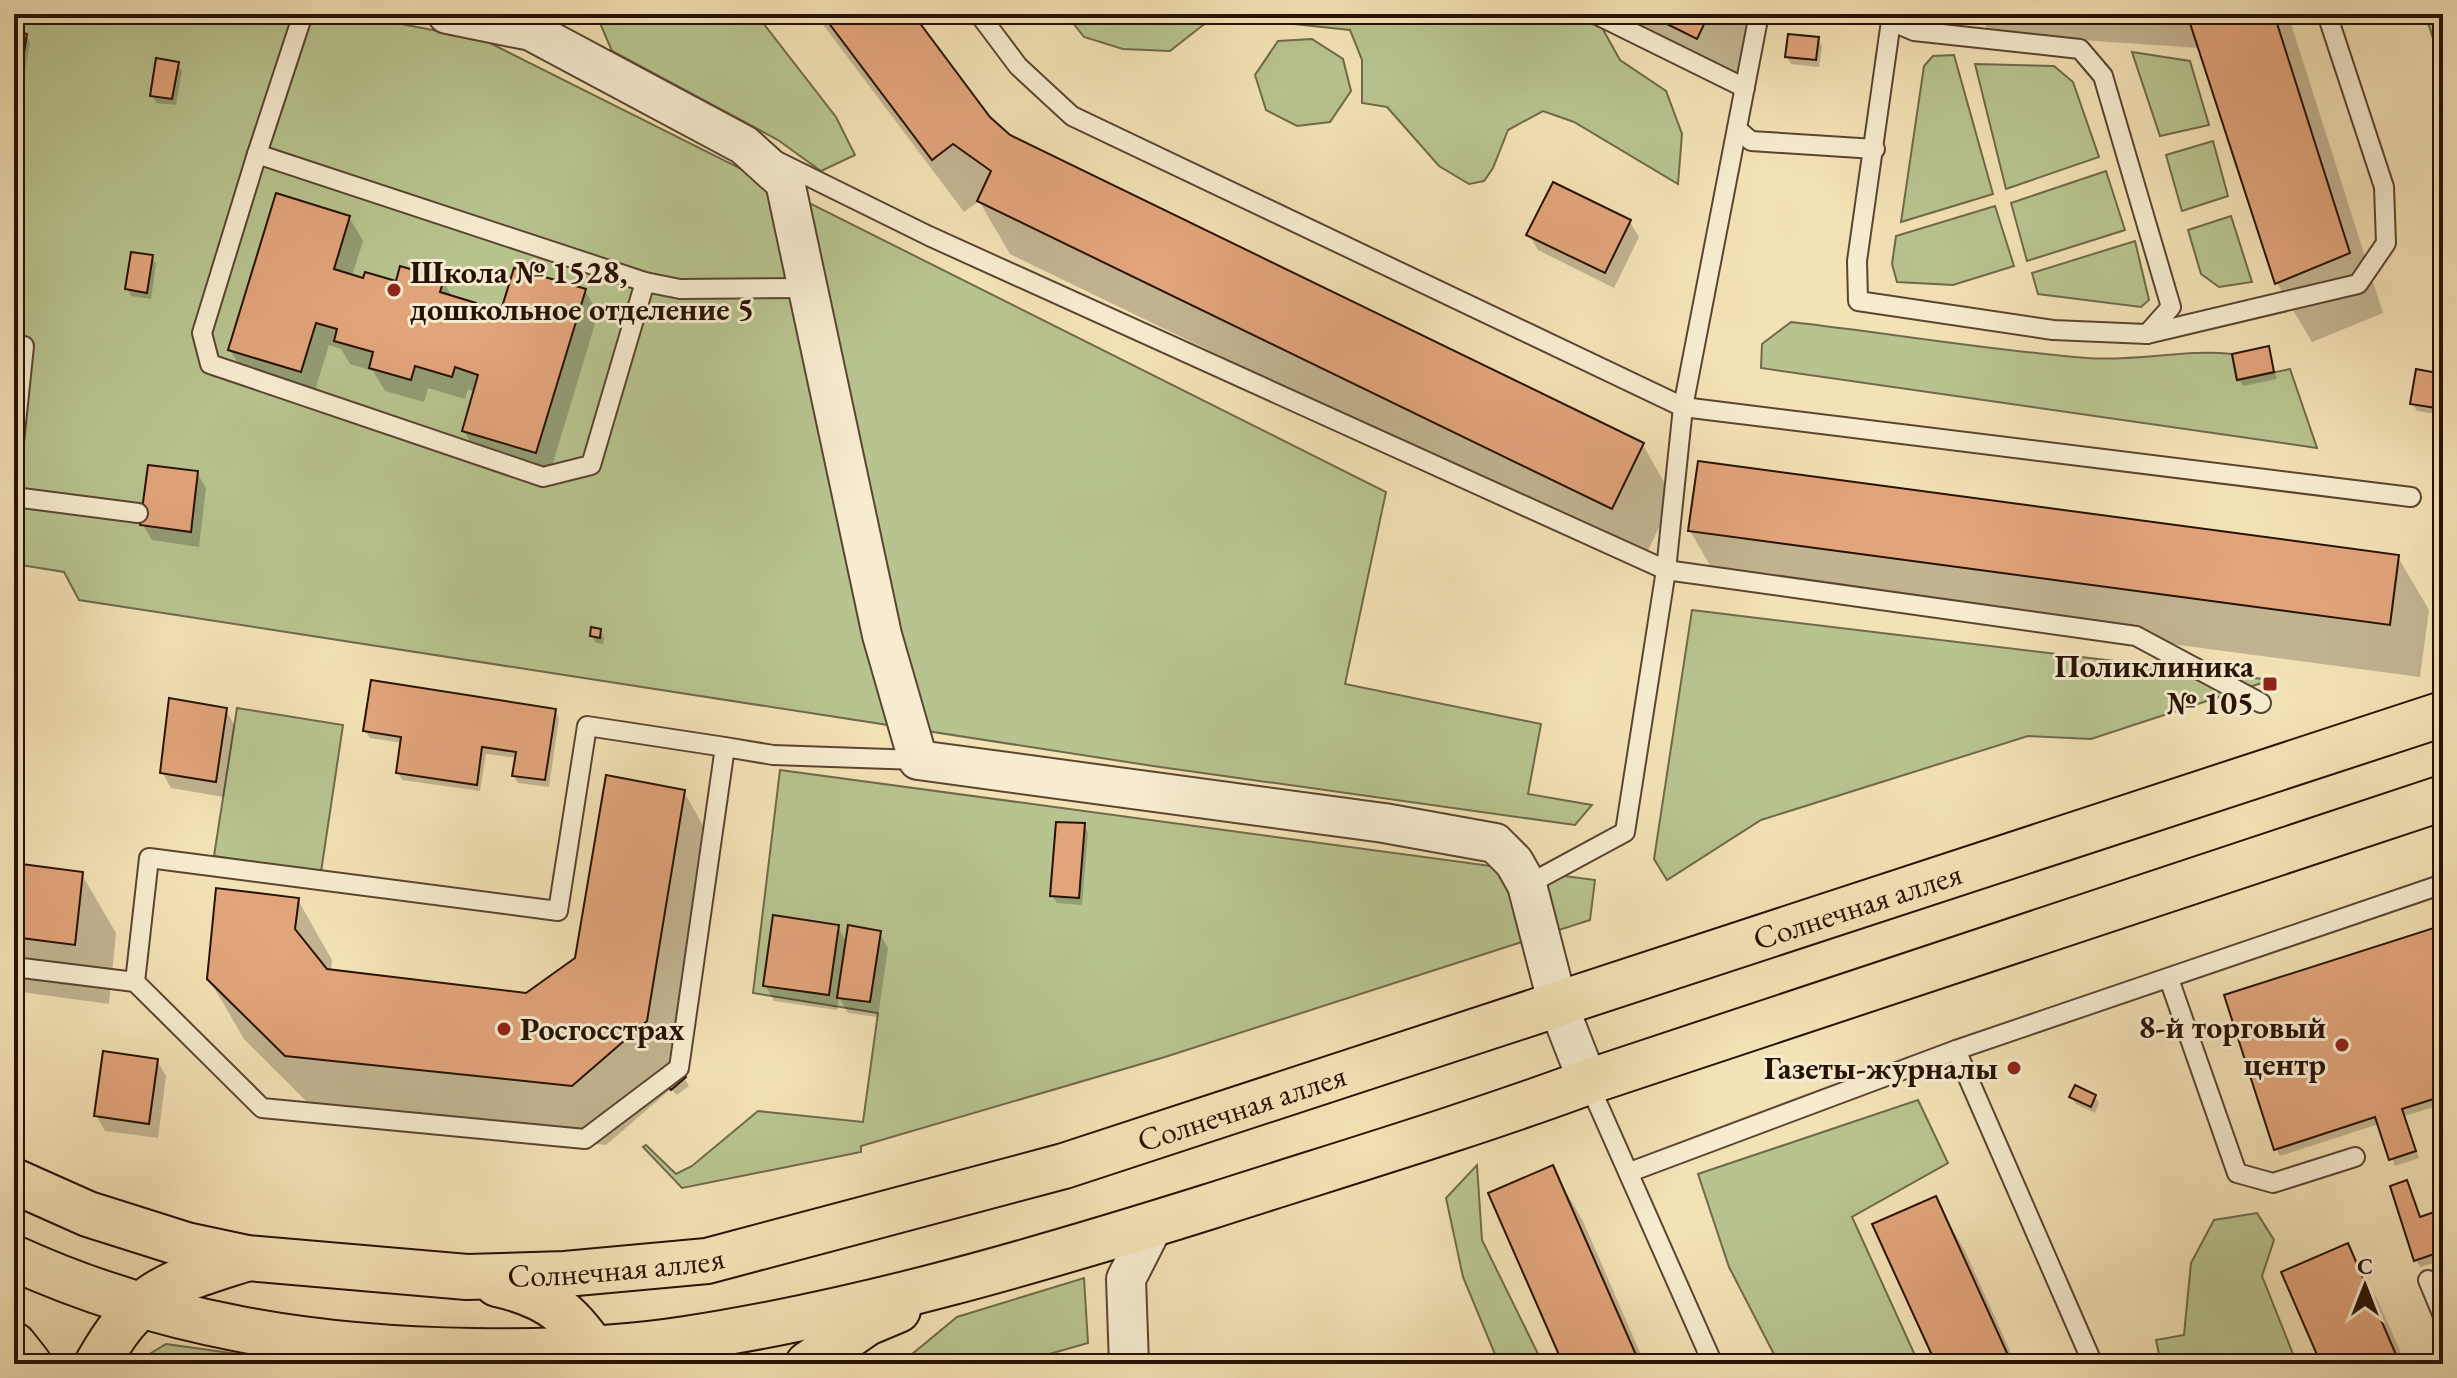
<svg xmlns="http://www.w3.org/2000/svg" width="2457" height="1378" viewBox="0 0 2457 1378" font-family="'EB Garamond',serif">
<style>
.green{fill:#b8c490;stroke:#706a4a;stroke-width:2}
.shadow{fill:#0003}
.building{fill:#e2a47b;stroke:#271105;stroke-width:2}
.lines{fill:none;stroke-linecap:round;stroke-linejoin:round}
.lane-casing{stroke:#5a4531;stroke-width:22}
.street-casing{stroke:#5a4531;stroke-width:42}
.primary-casing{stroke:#271105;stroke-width:48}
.lane{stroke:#f7ecd0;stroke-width:18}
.street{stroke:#f7ecd0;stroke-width:38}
.primary{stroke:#f3e2b6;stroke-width:44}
.poi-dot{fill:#8f2418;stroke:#f7ecd0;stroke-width:3}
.labels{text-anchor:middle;stroke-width:6;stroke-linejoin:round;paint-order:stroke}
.poi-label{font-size:32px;font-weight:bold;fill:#271105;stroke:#f7ecd0;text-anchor:end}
.street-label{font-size:32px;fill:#271105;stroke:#f7ecd0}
</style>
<rect width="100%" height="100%" fill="#f3e2b6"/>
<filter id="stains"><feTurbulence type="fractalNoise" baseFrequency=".0025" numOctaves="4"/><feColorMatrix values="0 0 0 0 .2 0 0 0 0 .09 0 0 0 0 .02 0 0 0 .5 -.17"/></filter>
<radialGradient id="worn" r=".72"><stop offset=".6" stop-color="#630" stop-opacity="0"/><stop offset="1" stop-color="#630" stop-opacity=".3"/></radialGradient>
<!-- green -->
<g class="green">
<path d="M14,14H350L484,40L1386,492L1345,684L1541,724L1528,794L1592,805L1575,825L1153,766L79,600L64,572L14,564Z"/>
<path d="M596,14H756L836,117L855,155L821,171L778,140L612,51Z"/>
<path d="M1066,14H1210L1207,22L1170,51L1123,49L1084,37Z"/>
<path d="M1239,14H1576L1601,26L1620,60L1666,91L1682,134L1678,184L1574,122L1543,111L1508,130L1493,168L1484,181L1469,184L1439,166L1387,107L1362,103V60L1350,30L1238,18Z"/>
<path d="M2425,14H2443V68Z"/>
<path d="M1312,39L1343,59L1351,91L1330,122L1297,126L1266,110L1255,75L1278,41Z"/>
<path d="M2132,52L2190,61L2209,125L2160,136Z"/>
<path d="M1954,55L1993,194L1901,222L1924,66L1933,56Z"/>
<path d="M1975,64L2054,66L2073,82L2099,157L2006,189Z"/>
<path d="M2213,141L2228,196L2182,211L2166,155Z"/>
<path d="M2106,171L2125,230L2027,261L2011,203Z"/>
<path d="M1995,206L2014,266L1953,285L1897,282L1892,264L1896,236Z"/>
<path d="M2231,216L2252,282L2219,287L2201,274L2188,230Z"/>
<path d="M2135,241L2149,300L2141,307L2038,294L2032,273Z"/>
<path d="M1791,322C1889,333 1988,350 2087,358C2136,362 2184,349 2232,354L2237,380L2290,369L2317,448L1761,368L1762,344Z"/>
<path d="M1692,610L2271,680L2091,739L2028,736L1761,820L1667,880L1654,859Z"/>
<path d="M237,708L343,725L321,872L214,856Z"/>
<path d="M780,770L1595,880L1590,920L1165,1057L861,1146V1152L682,1188L643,1147L646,1145L676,1174L692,1166L758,1111L863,1122L878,1013L753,993Z"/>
<path d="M1918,1100L1948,1163L1852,1217L1919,1364H1779L1729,1267L1698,1174Z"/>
<path d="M1477,1165L1482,1240L1543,1364H1499L1463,1277L1446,1198Z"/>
<path d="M2257,1213L2274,1240L2262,1276L2297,1364H2161L2156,1340L2184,1335L2191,1263L2214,1220Z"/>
<path d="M1084,1278L1088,1343L1014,1364H900L957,1317Z"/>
<path d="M166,1344L310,1364H133Z"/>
</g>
<!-- shadow -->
<g class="shadow">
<path d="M815,14H911L989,118L1009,136L1643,445L1673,498L1643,561L1010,254L979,201L964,212Z"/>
<path d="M1571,14H1752L1759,27L1728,90Z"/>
<path d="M1979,14H2288L2383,313L2312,342L2277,283L2200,48L1990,34Z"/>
<path d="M14,33L26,35L30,43L24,77L14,75Z"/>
<path d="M1818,39L1822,46L1819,67L1791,64L1787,57Z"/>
<path d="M177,64L182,71L176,105L156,103L152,95Z"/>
<path d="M349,217L363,241L352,276L397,283L443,281L453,298L475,304L483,318L499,323L585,290L598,314L549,476L477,454L464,431L475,392L468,389L465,399L428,388L424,402L385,391L373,371L350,364L341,349L329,345L314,394L244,373L230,350Z"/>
<path d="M1630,222L1639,237L1614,288L1538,250L1529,235Z"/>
<path d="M152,257L156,264L151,299L131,296L127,288Z"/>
<path d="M2268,349L2277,379L2243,386L2239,379Z"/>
<path d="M2443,376V415L2417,411L2412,404Z"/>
<path d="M197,473L206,488L199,547L152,540L143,525Z"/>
<path d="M1690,531L2398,557L2429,610L2420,677L1721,584Z"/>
<path d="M599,630L604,638L603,644L596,643L592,636Z"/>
<path d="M226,710L235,726L224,797L171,788L162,772Z"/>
<path d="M555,710L559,718L549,787L518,783L514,776L517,758L486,754L480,791L402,780L398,772L403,743L370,738L365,731Z"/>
<path d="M684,792L718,852L682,1075L689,1086L677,1095L671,1089L606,1145L321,1116L244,1039L209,979L298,900L332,960L331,972L526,995L577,959Z"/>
<path d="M1084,825L1088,833L1082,905L1057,903L1052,895Z"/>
<path d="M14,865L81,873L116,933L109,1004L14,991Z"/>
<path d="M838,927L847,943L879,932L888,948L878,1017L848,1013L839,997L837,1010L774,1001L765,985Z"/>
<path d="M2443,927V1104L2405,1116L2419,1158L2395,1166L2379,1124L2280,1156L2276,1149Z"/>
<path d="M157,1061L166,1076L158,1138L105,1131L96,1115Z"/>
<path d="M2095,1096L2099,1103L2095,1113L2076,1104L2071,1097Z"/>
<path d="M1552,1168L1583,1221L1645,1364H1565Z"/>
<path d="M2406,1182L2420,1219L2443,1211V1260L2420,1267L2416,1260Z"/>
<path d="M1935,1199L1965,1251L2016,1364H1938Z"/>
<path d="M2347,1246L2377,1299L2406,1364H2323Z"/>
</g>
<!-- building -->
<g class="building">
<path d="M822,14H913L990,117L1010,135L1644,443L1612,509L977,201L991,171L953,144L932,160Z"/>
<path d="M1647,14H1709L1697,39Z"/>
<path d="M2187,14H2274L2350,253L2275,284Z"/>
<path d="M14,31L27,34L21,71L14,70Z"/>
<path d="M1788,34L1819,37L1816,60L1785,57Z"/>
<path d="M156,58L179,62L172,99L150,96Z"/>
<path d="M1553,182L1631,220L1605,273L1526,235Z"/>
<path d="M276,193L350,216L334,269L363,278L365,272L396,281L400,266L444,279L440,292L476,303L473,313L498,320L514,268L586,289L536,453L462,431L478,375L455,367L452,377L415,366L411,380L369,368L373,352L334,341L337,329L316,323L301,372L228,350Z"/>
<path d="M131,252L153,255L147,293L125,289Z"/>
<path d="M2269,346L2274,372L2237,380L2232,354Z"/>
<path d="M2416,369L2443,374V409L2410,404Z"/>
<path d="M1698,461L2399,555L2390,625L1688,531Z"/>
<path d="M148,465L198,471L191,532L140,525Z"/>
<path d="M591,627L601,629L600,638L590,636Z"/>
<path d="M371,680L556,709L545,780L512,776L516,752L482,747L477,785L396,773L401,737L363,731Z"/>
<path d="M169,698L227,708L216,782L160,773Z"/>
<path d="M606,775L685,790L647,1021L572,1086L285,1056L207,979L216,888L299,898L295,929L327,969L526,993L575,958Z"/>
<path d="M1056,822L1085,823L1079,898L1050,896Z"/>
<path d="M14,863L83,872L75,945L14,937Z"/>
<path d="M773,915L839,925L829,995L763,986Z"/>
<path d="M848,925L881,931L870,1002L837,998Z"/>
<path d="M2443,925V1096L2402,1109L2416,1151L2389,1160L2375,1117L2274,1150L2224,995Z"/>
<path d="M103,1051L158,1059L149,1124L94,1116Z"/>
<path d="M679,1068L686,1077L671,1090L664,1081Z"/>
<path d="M2075,1085L2096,1095L2091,1107L2069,1097Z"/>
<path d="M1553,1165L1640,1364H1563L1488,1193Z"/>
<path d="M2407,1180L2420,1217L2443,1209V1251L2414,1261L2390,1186Z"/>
<path d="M1936,1196L2012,1364H1936L1872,1224Z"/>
<path d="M2348,1243L2400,1364H2321L2281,1272Z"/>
</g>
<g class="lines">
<!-- lane casing -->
<g class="lane-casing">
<g id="lane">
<path d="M303,14L257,154L645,282L680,289L806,288"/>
<path d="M979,14L1018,66L1072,116L1683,407L2411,497"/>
<path d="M1595,14L1745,88"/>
<path d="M1892,14L1857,261L1858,301L2053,330L2147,334L2358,284L2386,243L2384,187L2327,14"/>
<path d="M1891,21L1914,31L2080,49L2103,76L2171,307L2147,334"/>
<path d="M1737,129L1751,141L1875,149"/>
<path d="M257,154L202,333L210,364L543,477L591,465L645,282"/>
<path d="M779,162L929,236L1666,570L2136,636L2261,703"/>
<path d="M14,345L24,346L14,442"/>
<path d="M14,497L138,513"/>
<path d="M725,747L587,726L558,911L149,858L135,982L262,1108L585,1139L679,1068L725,747L773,755L918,760"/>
<path d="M1527,885L1625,832L1666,570L1683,407L1759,14"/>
<path d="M14,967L135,982"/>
<path d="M2169,979L2237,1173L2273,1183L2355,1157"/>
<path d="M1956,1050L2093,1364"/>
<path d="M1588,1082L1713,1364"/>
<path d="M1630,1172L1956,1050L2443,884"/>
<path d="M2428,1280L2443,1316"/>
</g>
</g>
<!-- street casing -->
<g class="street-casing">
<g id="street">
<path d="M447,14L531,31L744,145L785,182L882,635L918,760L1384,823L1495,843L1514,862L1527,885L1558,1005L1588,1082"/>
<path d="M1129,1364L1126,1279L1154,1224"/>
</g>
</g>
<!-- primary casing -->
<g class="primary-casing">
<g id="primary">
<path id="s1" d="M14,1181L88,1214L186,1245L247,1258L467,1277L565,1274L707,1261L1064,1166L2443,714"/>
<path d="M14,1258C161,1325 314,1349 474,1351C545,1352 616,1350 686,1339C862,1312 1039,1260 1208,1207C1335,1166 1463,1128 1588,1082L2443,798"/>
<path d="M497,1284C552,1296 574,1317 603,1364"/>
<path d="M14,1345L29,1364"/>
<path d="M97,1364C139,1289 168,1284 245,1259"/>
<path d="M808,1364L867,1323L898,1310"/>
</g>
</g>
<!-- lane -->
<use href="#lane" class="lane"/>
<!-- street -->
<use href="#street" class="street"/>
<!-- primary -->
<use href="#primary" class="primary"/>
</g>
<!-- markers -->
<g class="poi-dot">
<circle cx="394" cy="290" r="8"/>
<rect x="2262" y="676" width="16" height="16" rx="4"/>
<circle cx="504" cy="1029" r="8"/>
<circle cx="2342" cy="1045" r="8"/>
<circle cx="2014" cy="1068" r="8"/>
</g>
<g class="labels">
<!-- poi labels -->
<g class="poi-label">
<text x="410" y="283" text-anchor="start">Школа № 1528,<tspan x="410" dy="37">дошкольное отделение 5</tspan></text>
<text x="2254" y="677">Поликлиника<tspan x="2254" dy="37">№ 105</tspan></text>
<text x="2326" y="1038">8-й торговый<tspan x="2326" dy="37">центр</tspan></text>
<text x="520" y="1040" text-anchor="start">Росгосстрах</text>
<text x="1998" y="1079">Газеты-журналы</text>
</g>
<!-- street labels -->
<g class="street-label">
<text dy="11" stroke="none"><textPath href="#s1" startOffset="1912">Солнечная аллея</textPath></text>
<text dy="11" stroke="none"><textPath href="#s1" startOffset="1264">Солнечная аллея</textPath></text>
<text dy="11" stroke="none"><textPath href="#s1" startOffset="616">Солнечная аллея</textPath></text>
</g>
</g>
<!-- margin -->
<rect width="2457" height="1378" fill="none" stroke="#f3e2b6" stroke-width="48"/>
<rect x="16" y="16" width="2425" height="1346" fill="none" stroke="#271105" stroke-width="4"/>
<rect x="24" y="24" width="2409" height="1330" fill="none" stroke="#271105" stroke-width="2"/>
<!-- north arrow -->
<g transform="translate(2365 1286)" stroke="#f7ecd0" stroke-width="6" paint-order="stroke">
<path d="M0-6L14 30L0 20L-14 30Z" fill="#271105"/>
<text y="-12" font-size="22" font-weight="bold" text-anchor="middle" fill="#271105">С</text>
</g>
<rect width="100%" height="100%" filter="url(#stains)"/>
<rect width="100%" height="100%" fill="url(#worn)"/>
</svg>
